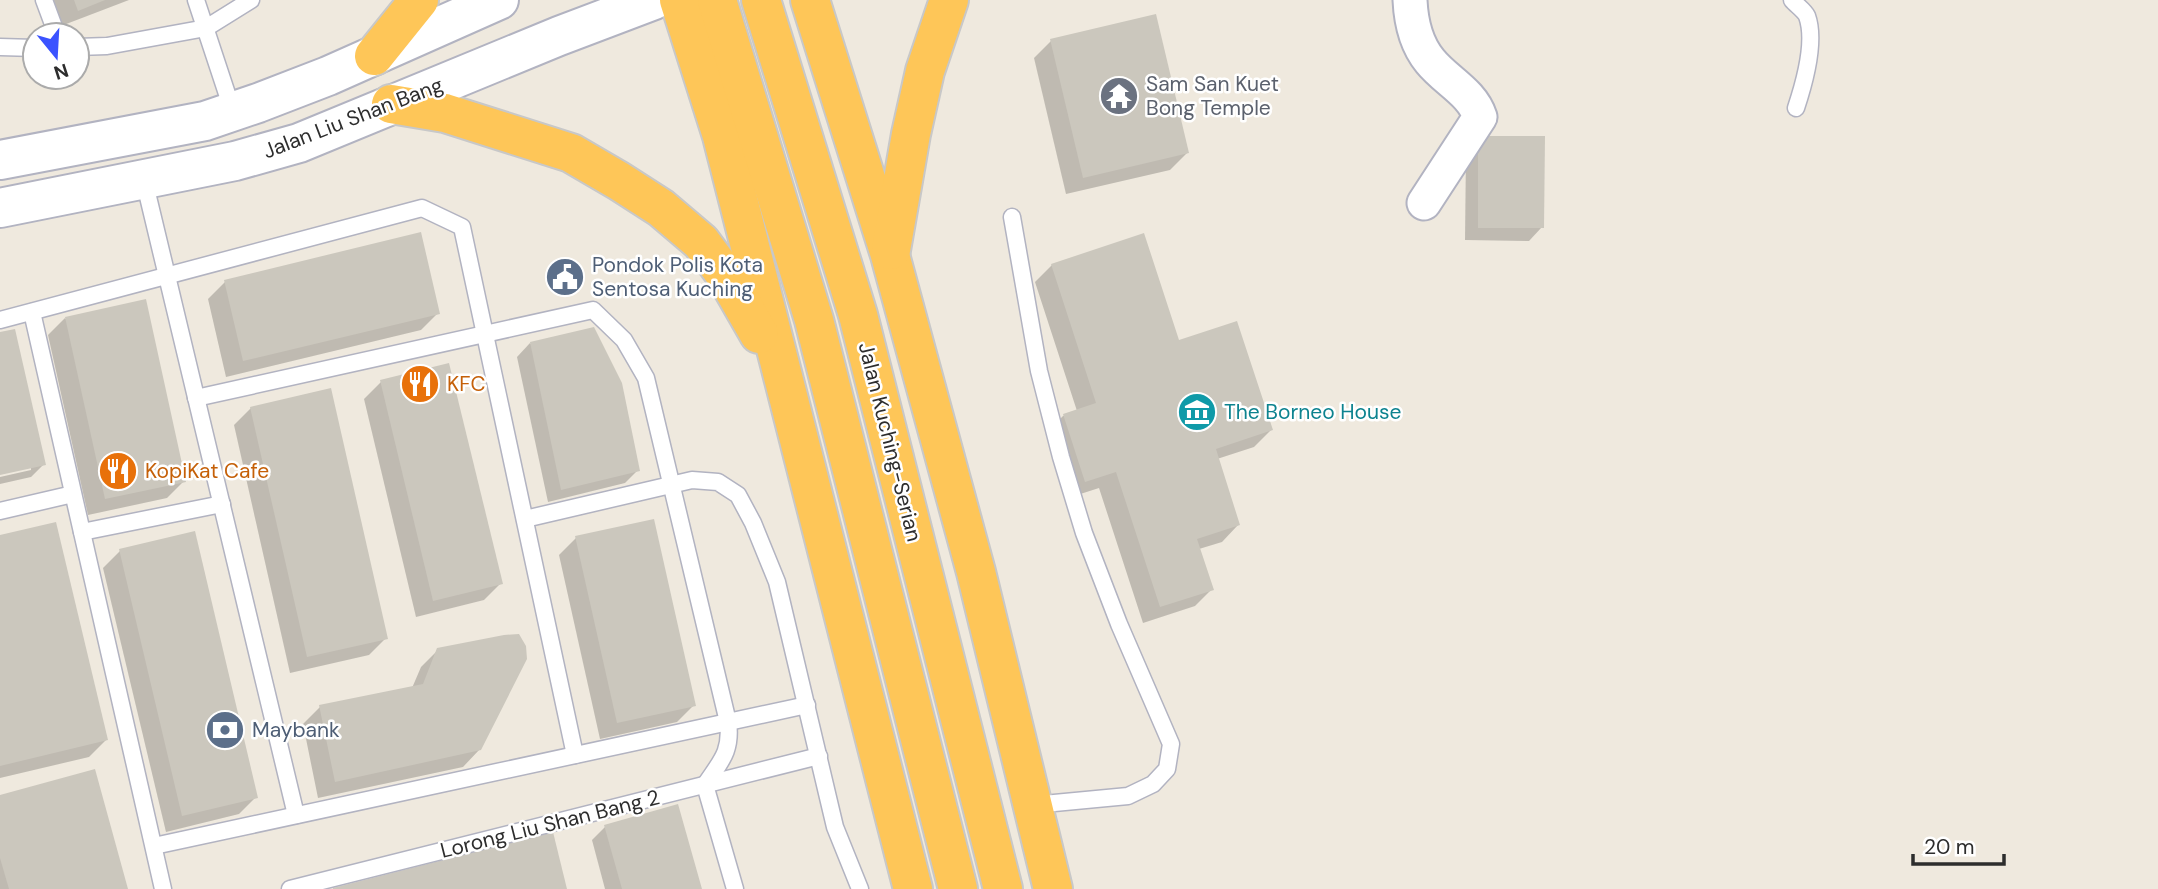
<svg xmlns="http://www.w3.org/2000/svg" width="2158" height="889" viewBox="0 0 2158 889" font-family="'DM Sans',sans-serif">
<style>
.shadow{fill:#0003}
.building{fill:#cbc7bd}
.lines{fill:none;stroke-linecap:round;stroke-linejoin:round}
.service-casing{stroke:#b2b3c1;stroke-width:19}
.minor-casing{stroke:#b2b3c1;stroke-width:37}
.secondary-casing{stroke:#b2b3c1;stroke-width:42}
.trunk-casing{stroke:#c8c8c8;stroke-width:42}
.service{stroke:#fff;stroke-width:16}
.minor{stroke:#fff;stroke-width:33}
.secondary{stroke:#fff;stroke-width:38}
.trunk{stroke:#fec658;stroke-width:38}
.labels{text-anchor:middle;stroke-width:5;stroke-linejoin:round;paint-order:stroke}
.worship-label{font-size:21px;fill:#5b616d;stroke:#fff;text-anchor:start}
.street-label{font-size:21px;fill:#2d2d2d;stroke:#fff}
.service-label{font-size:21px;fill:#4e5e75;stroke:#fff;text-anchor:start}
.food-label{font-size:21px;fill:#c56008;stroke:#fff;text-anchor:start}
.culture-label{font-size:21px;fill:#0d838f;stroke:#fff;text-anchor:start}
</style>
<rect width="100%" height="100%" fill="#efe9de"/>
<!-- shadow -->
<g class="shadow">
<path d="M51,0H129L61,26Z"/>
<path d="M1051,41L1187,153L1170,170L1066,194L1034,58Z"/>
<path d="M1479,137L1542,227L1529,241L1465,240L1466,151Z"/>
<path d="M1052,265L1178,342L1271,430L1254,447L1217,459L1238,525L1222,542L1199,549L1212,589L1195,606L1143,623L1099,488L1068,498L1046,433L1063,416L1077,411L1035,282Z"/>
<path d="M225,282L438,313L421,330L226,377L208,299Z"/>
<path d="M65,318L184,481L167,498L88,515L48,335Z"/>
<path d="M0,334L44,464L31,477L0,484V477L31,470V466L0,473Z"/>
<path d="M530,343L638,470L625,483L548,502L517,357Z"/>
<path d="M381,382L501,583L484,600L416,617L364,399Z"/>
<path d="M251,408L386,638L369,655L290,673L234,425Z"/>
<path d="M0,537L106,740L89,757L0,778Z"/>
<path d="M576,538L694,705L677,722L600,739L559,555Z"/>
<path d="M120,551L256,797L239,814L166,832L103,568Z"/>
<path d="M438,650L480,749L463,767L318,798L303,724L320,707L412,688L421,667Z"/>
<path d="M0,797L126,889H0Z"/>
<path d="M605,827L700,889H605L592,840Z"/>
</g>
<!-- building -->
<g class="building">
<path d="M74,0H105L78,11Z"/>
<path d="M1156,14L1189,153L1083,178L1050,39Z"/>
<path d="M1478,136H1545L1544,228H1478Z"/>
<path d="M421,232L440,314L243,361L224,280Z"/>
<path d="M1144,233L1179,340L1237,321L1273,430L1216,449L1240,525L1197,539L1214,590L1160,607L1116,472L1085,482L1063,414L1096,403L1051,264Z"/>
<path d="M146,299L186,482L105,499L65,317Z"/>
<path d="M594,327L622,383L640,471L561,490L530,342Z"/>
<path d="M15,329L46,465L0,475V332Z"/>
<path d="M449,363L503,584L433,601L380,380Z"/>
<path d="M331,388L388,639L307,657L250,407Z"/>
<path d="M654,519L696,706L617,723L575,536Z"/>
<path d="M56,522L108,740L0,766V535Z"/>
<path d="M195,531L258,798L182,816L119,549Z"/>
<path d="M519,634L526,646L527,659L481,750L335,782L319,705L423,684L437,648L504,635Z"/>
<path d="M95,769L128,889H9L0,858V795Z"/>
<path d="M678,804L702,889H622L604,825Z"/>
<path d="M553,832L567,889H333V888Z"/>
</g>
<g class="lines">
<!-- service casing -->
<g class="service-casing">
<g id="service">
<path d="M44,0L57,35"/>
<path d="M196,0L233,112"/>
<path d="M1792,0C1796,5 1804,10 1807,16C1816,41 1804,84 1796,108"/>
<path d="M0,47L35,48"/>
<path d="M77,47L107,46L206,28L251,0"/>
<path d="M144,180L296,815"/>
<path d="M1012,217L1039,371L1061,457L1084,533L1119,624L1171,744L1167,769L1153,784L1128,796L1033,805"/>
<path d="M32,312L163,889"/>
<path d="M0,320L422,208L462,227L575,755"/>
<path d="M196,398L593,310L624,340L646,378L728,722C732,752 720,762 705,785"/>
<path d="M0,511L73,494"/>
<path d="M525,519L692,480L718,482L738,495L753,523L777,582L835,827L860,889"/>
<path d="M82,532L222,504"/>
<path d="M705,785L735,889"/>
<path d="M154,846L807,705"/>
<path d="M290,889L819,756"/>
</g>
</g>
<!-- minor casing -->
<g class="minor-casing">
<path id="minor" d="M1410,0C1411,22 1416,44 1430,61C1446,81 1472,92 1480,117L1424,203"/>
</g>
<!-- secondary casing -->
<g class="secondary-casing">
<g id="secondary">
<path d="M0,160L205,121L258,103L328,76L499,0"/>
<path d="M0,208L235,161L299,143L559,36L654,0"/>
</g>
</g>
<!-- trunk casing -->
<g class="trunk-casing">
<g id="trunk">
<path d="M679,0L722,136L913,889"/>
<path d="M717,0L814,320L958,889"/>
<path d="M761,0L858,315L1003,889"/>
<path d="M810,0L890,255L976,572L1053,889"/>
<path d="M374,56L419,0"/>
<path d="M391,104L445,113L571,153L619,181L661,208L701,242L724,273L759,334"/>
<path d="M891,250L911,134L925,71L949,0"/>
</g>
</g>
<!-- service -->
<use href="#service" class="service"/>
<!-- minor -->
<use href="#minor" class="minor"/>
<!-- secondary -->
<use href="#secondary" class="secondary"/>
<!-- trunk -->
<use href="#trunk" class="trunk"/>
</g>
<!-- icons -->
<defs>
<g id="temple-disc" transform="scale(2.0125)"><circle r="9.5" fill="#6b7280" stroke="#fff"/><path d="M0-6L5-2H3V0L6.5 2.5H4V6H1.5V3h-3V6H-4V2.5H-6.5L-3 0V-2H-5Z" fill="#fff"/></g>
<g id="civic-disc" transform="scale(2.0125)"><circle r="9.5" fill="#5c6f8a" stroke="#fff"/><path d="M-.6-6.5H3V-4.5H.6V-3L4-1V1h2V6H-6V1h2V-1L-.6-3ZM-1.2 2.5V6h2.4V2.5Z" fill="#fff"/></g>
<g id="restaurant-disc" transform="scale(2.0125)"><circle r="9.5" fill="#e8710a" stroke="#fff"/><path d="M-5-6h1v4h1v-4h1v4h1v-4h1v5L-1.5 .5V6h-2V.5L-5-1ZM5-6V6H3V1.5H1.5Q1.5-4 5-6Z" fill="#fff"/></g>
<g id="museum-disc" transform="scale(2.0125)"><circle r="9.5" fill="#0f9aa8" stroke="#fff"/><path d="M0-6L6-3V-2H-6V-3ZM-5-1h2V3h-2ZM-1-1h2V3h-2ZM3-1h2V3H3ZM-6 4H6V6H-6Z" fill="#fff"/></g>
<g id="bank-disc" transform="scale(2.0125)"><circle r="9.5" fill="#5c6f8a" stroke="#fff"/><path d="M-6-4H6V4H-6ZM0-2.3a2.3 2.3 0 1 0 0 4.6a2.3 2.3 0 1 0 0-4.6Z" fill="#fff"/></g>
</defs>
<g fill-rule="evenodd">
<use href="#temple-disc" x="1119" y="96"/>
<use href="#civic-disc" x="565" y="277"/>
<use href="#restaurant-disc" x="420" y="384"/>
<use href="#museum-disc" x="1197" y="412"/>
<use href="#restaurant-disc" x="118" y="471"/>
<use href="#bank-disc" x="225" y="730"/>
</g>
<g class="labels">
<!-- worship labels -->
<g class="worship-label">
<text x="1146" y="91">Sam San Kuet<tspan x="1146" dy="24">Bong Temple</tspan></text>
</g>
<!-- street labels -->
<g class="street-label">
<text transform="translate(353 118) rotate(-21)" y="7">Jalan Liu Shan Bang</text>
<text transform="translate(890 442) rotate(76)" y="7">Jalan Kuching-Serian</text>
<text transform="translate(550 824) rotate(-14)" y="7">Lorong Liu Shan Bang 2</text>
</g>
<!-- service labels -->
<g class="service-label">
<text x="592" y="272">Pondok Polis Kota<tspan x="592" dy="24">Sentosa Kuching</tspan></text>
<text x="252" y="737">Maybank</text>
</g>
<!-- food labels -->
<g class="food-label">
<text x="447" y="391">KFC</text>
<text x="145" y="478">KopiKat Cafe</text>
</g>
<!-- culture labels -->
<g class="culture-label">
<text x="1224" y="419">The Borneo House</text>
</g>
</g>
<!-- north arrow -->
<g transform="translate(56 56) rotate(162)"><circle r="33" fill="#ffffff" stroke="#ababab" stroke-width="2"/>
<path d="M0-5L12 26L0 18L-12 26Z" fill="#3b53ff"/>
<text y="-10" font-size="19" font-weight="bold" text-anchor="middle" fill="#2d2d2d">N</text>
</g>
<!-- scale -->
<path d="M1913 854v10h91v-10" fill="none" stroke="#2d2d2d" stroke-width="3.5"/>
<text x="1924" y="854" font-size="21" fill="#2d2d2d" stroke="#ffffff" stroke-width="5" paint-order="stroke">20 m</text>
</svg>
